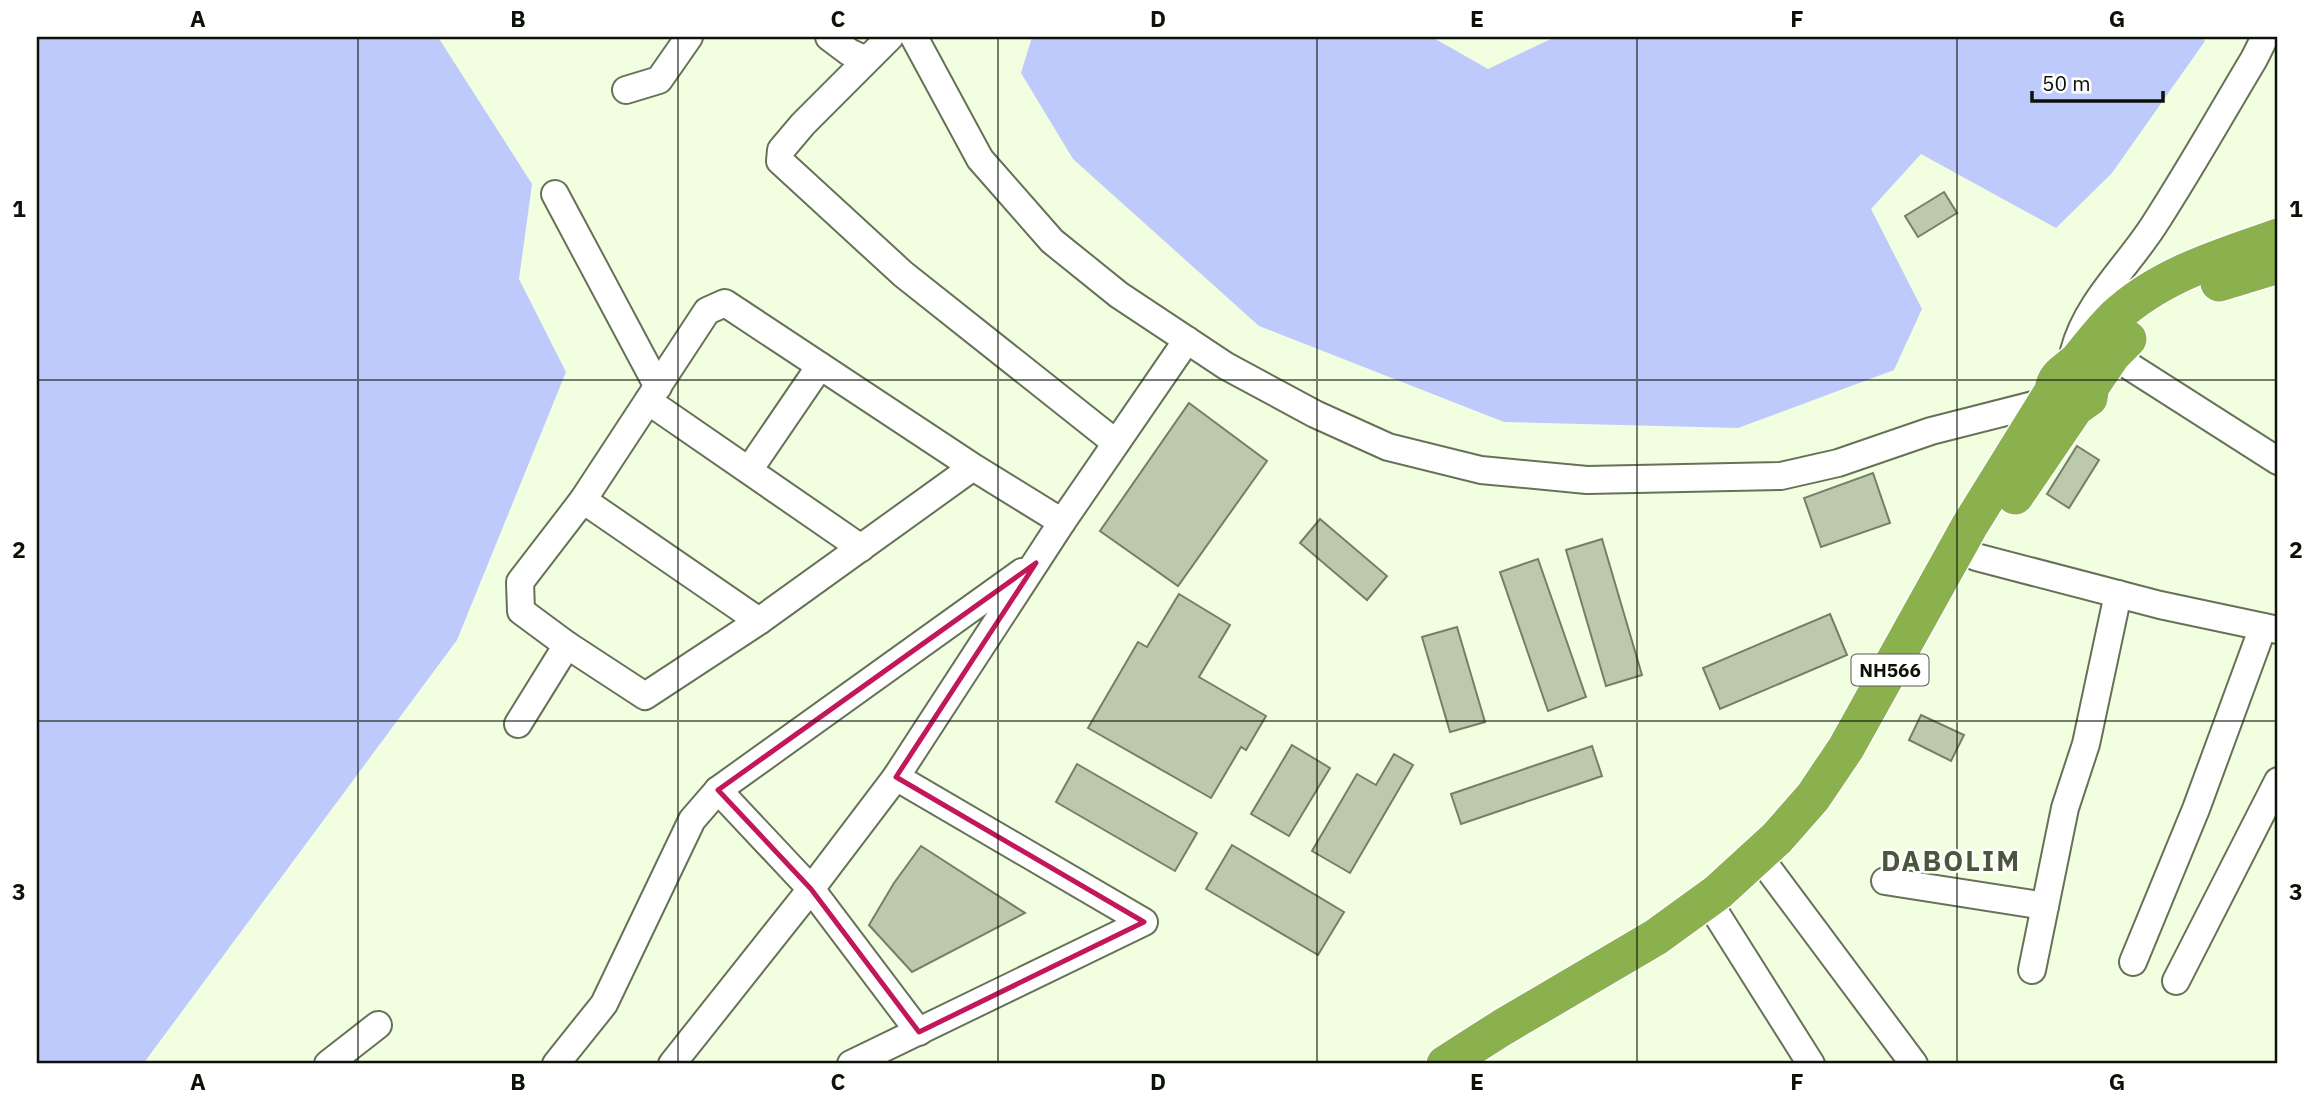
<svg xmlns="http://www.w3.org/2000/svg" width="2315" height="1101" viewBox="0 0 2315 1101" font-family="'IBM Plex Sans',sans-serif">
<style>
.green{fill:#bfcafc}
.building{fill:#bcc9ac;stroke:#748065;stroke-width:2}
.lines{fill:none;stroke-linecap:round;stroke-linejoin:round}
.minor-casing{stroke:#667257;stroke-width:30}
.highway-casing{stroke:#fff;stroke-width:40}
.minor{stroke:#fff;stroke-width:26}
.highway{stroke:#8bb04e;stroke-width:37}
.marked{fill:none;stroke:#c2185b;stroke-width:5;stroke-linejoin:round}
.grid{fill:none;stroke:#0d1208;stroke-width:2;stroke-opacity:0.55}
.labels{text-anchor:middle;stroke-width:5;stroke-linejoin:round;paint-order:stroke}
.shield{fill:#fff;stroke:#565952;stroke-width:2}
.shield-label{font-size:19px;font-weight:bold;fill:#0d1208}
.district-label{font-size:28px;font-weight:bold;letter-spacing:2px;fill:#4b563c;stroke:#fff}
.neatline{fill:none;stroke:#0d1208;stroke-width:2.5}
.grid-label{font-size:23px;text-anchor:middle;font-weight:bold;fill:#0d1208}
</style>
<rect width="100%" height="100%" fill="#f1fee0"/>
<!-- green -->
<g class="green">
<path d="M37,37H438L532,184L519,279L566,372L457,640L143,1064H37Z"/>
<path d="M1032,37H1432L1488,69L1555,37H2201L2205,41L2112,173L2056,228L1921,154L1871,209L1922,309L1894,370L1738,428L1504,422L1259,326L1073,159L1021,73Z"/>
</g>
<!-- building -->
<g class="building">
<path d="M1944,192L1957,213L1918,237L1905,216Z"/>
<path d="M1189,403L1267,461L1178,586L1100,531Z"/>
<path d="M2077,446L2099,460L2069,508L2047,494Z"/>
<path d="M1873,473L1890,523L1821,547L1804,498Z"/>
<path d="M1320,519L1387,576L1367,600L1300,543Z"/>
<path d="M1602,539L1642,675L1606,686L1566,550Z"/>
<path d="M1538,559L1586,697L1548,711L1500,572Z"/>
<path d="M1179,594L1230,625L1199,677L1266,716L1246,750L1241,747L1211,798L1088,728L1138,642L1147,647Z"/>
<path d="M1830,614L1847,655L1720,709L1703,668Z"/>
<path d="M1457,627L1485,722L1450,732L1422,637Z"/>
<path d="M1921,715L1964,735L1951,761L1909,740Z"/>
<path d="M1292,745L1330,768L1289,836L1251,814Z"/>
<path d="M1592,746L1602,776L1461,824L1451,794Z"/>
<path d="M1394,754L1413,765L1350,873L1312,851L1357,774L1376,785Z"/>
<path d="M1077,764L1197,833L1175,871L1056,802Z"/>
<path d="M1232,845L1344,912L1318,955L1206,889Z"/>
<path d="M921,846L1025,913L912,972L869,925L894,883Z"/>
</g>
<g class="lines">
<!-- minor casing -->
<g class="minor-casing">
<g id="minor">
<path d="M829,37L849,52L866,60"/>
<path d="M890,37L803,124L781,150L780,161L903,274L1116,443"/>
<path d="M914,37L980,159L1052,241L1119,295L1226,366L1315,414L1388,447L1481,470L1587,480L1781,476L1838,463L1931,431L2045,402"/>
<path d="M626,90L659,80L689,37"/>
<path d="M555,194L658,387"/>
<path d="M2074,351C2087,302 2127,267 2154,225C2189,171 2221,114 2254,59L2265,37"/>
<path d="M2112,355L2278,461"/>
<path d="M648,401L861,548"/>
<path d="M973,467L759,621L645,696L567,645L521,611L520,582L583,500L707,311L725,303L973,467L1062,522"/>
<path d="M749,470L820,366"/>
<path d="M583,500L759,621"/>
<path d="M1976,557L2160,605L2278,630"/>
<path d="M518,724L567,645"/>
<path d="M718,790L811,889L919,1032"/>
<path d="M1770,871L1914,1064"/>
<path d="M1885,881L2045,906"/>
<path d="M1717,915L1811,1064"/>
<path d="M2133,962L2196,809L2263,627"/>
<path d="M2032,970L2065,808L2086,744L2118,594"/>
<path d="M2176,981L2278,781"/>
<path d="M328,1064L378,1025"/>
<path d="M556,1064L604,1004L692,820L718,790L1022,572"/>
<path d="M672,1064L811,889L896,777L1062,522L1187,340"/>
<path d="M851,1064L1144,922L896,777"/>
</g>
</g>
<!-- highway casing -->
<g class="highway-casing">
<g id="highway">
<path d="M2219,283L2278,265"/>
<path d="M2015,496L2075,408L2089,398L2091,386L2112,355L2128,339"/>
<path d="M1445,1064L1503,1027L1656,937L1718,892L1777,838L1813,797L1846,748L1970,525L2053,391C2054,374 2069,370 2079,359C2090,345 2102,330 2114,318C2159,275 2221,257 2278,237"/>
</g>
</g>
<!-- minor -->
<use href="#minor" class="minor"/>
<!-- highway -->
<use href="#highway" class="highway"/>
</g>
<!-- marked area -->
<path class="marked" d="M1036,563L896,777L1144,922L919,1032L811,889L718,790Z"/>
<!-- grid -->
<path class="grid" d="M358,37V1064M678,37V1064M998,37V1064M1317,37V1064M1637,37V1064M1957,37V1064M37,380H2278M37,721H2278"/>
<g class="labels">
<!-- shield labels -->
<rect class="shield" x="1851.5" y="654.5" width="77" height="31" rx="5"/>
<g class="shield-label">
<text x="1890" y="677">NH566</text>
</g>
<!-- district labels -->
<g class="district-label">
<text x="1951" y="871">DABOLIM</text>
</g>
</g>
<!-- border -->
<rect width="2315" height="1101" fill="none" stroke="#ffffff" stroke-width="77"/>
<!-- scale -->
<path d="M2032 91v10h131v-10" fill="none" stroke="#0d1208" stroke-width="3.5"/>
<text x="2042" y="91" font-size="21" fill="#0d1208" stroke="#ffffff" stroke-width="5" paint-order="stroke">50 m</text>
<rect x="38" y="38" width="2238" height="1024" class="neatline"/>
<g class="grid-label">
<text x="198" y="27">A</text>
<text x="518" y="27">B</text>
<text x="838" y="27">C</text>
<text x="1158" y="27">D</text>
<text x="1477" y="27">E</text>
<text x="1797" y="27">F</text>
<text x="2117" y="27">G</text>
<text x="19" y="217">1</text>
<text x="2296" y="217">1</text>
<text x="19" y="558">2</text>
<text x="2296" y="558">2</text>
<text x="19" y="900">3</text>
<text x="2296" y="900">3</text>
<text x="198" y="1090">A</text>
<text x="518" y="1090">B</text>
<text x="838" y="1090">C</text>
<text x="1158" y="1090">D</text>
<text x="1477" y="1090">E</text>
<text x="1797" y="1090">F</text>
<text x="2117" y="1090">G</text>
</g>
</svg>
